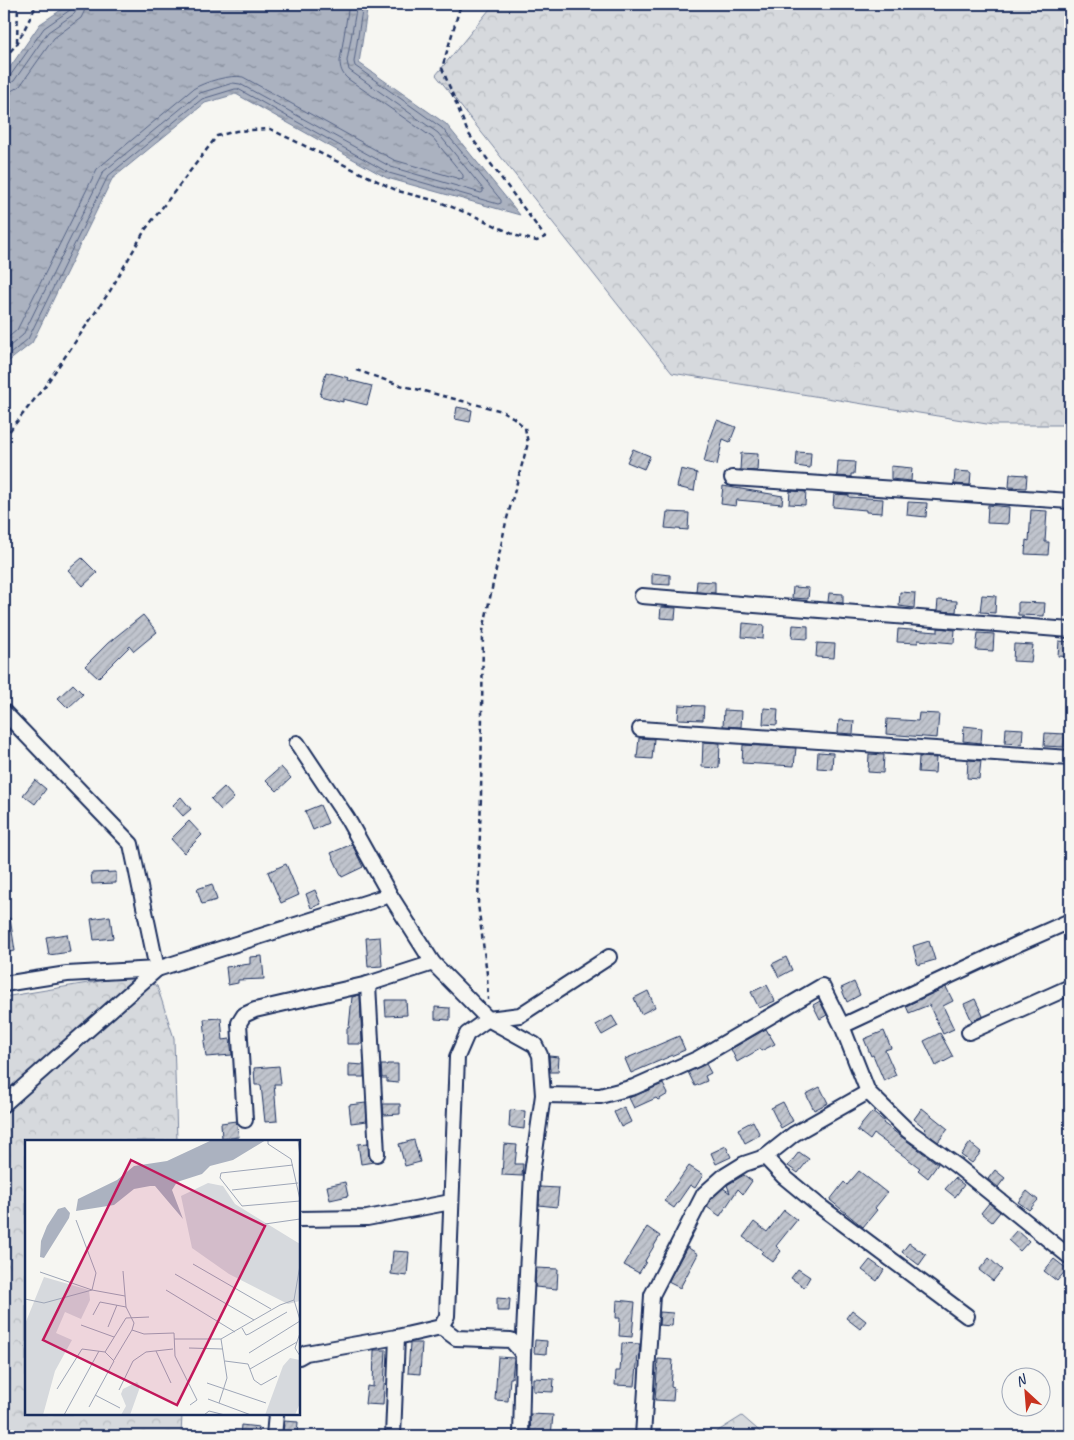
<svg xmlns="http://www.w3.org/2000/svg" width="1074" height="1440" viewBox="0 0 1074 1440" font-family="Caveat,sans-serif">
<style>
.forest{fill:url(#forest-crowns);stroke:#78849e}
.water{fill:url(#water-ripples);stroke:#717e99}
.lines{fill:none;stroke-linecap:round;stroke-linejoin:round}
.shore{stroke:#556385;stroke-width:1}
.building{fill:url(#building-hatch);stroke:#1b2f5e}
.minor-casing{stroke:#1b2f5e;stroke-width:18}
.path{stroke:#1b2f5e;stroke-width:2.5;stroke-dasharray:5 4;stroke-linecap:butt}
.minor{stroke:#f6f6f2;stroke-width:14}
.inset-road{fill:none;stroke:#9ea6b7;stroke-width:1}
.view{fill:#c2185b;fill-opacity:0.15;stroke:#c2185b;stroke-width:2.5}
.inset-edge{fill:none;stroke:#1b2f5e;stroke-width:2.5}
</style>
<defs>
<pattern id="forest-crowns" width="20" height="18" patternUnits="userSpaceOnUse" patternTransform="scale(1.25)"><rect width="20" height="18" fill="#d6d9dd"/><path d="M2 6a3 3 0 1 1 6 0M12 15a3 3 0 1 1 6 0" fill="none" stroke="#b7bbc0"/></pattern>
<pattern id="water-ripples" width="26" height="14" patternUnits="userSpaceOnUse" patternTransform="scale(1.25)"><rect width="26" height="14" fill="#abb2c0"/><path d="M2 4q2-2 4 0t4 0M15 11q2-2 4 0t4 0" fill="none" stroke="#8a919f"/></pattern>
<pattern id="building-hatch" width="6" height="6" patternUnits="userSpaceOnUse" patternTransform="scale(1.25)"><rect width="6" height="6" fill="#c0c4cd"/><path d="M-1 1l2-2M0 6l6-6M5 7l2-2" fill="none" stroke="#a4a9b2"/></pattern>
</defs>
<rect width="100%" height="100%" fill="#f6f6f2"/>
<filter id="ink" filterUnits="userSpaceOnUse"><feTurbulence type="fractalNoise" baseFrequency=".02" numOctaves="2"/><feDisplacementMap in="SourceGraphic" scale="10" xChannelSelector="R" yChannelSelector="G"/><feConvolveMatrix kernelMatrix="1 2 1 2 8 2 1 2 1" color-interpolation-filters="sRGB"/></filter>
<g filter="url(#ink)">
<!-- forest -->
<g class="forest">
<path d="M494,4H1070V425H993L672,373L436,75Z"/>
<path d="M136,975L157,986L174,1038L177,1141H26V1414H182L181,1436H4V997Z"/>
<path d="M742,1416L765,1436H710Z"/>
</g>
<!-- water -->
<path class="water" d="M70,4H368L359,63L446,124L520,215L387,178L236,94L205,103L112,179L32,343L4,365V76L40,24Z"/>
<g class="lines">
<!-- shore -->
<g class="shore">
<path d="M4,78L10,76L44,28L70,10L72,4"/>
<path d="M4,85L9,84L14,81L48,32L74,14L77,9L78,4"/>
<path d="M4,92L11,91L20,86L54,38L81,18L84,12L85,4"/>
<path d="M4,341L17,330L97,169L193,89C204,82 231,74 243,77L394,160L460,179L463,178V175L433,138L348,79C342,74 340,68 340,61L349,4"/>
<path d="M4,351L23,335L103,172L200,93L233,83L240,84L391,167L481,193L483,192V189L438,133L349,70L347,61L357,4"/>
<path d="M4,359L28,339L108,176L202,99L235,89H238L389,173L498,204L501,203V200L442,128L355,66L354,62L363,4"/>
</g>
</g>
<!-- building -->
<g class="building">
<path d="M326,372L349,378L348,380L372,386L367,405L343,399V402L320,396Z"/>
<path d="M457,407L472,410L470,422L455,419Z"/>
<path d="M717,420L736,427L730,442L723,439L717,465L704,462L708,445Z"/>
<path d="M633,449L650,456L644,469L627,462Z"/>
<path d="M797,452L811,453L810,468L796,466Z"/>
<path d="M741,453L758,454L757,471L740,470Z"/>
<path d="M838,461L855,462L854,474H851V477L837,476Z"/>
<path d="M891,466L912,468L911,481L891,479Z"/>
<path d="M681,469L697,473L694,491L677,487Z"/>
<path d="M955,471L971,472L970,485L954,484Z"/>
<path d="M1010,474L1027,475L1026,488L1009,487Z"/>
<path d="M723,486L783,496L782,504L737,500L736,506L721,504Z"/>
<path d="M790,491L806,492L805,505L789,504Z"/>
<path d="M834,494L849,495V497L883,499L882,513L866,512V510L833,507Z"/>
<path d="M908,502L927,503L926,517L907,515Z"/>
<path d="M988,505L1009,507L1008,524L987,523Z"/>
<path d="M1031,510L1047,511L1045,542H1049L1048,555L1025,554L1026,540L1029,541Z"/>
<path d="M667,512L689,513L688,530L665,528Z"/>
<path d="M82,558L97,573L83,586L68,570Z"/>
<path d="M652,573L670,575V585L652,584Z"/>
<path d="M697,581L715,582V593L696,592Z"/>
<path d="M793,587L809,588L808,599L792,598Z"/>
<path d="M900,592L915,593L914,608L899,606Z"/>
<path d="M829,593L843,594V603L828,602Z"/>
<path d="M982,595L996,596L995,613L980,612Z"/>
<path d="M938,600L957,601L956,612L937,611Z"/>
<path d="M1018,602L1045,603L1044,616L1018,615Z"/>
<path d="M661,607L676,608L675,619L660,618Z"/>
<path d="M143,615L157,632L134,651L130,646L98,678L85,666L108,643Z"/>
<path d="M743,623L764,625L763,639L742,637Z"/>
<path d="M793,625L808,626V639L792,638Z"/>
<path d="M938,628L955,630L954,643L918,640V643L897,642L898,629L938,632Z"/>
<path d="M978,633L994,634L993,651L976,650Z"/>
<path d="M1059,641L1070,642V657L1058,656Z"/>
<path d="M817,643L835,644L834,658L816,657Z"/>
<path d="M1014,644L1033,645L1031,662L1013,661Z"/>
<path d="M73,684L83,694L68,708L58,698Z"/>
<path d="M679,705L704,706L703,720L678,719Z"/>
<path d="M764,708L778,709L777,725L763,724Z"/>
<path d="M724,710L742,711L741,727L723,726Z"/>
<path d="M919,713L939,714L937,738L886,734L887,719L918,721Z"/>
<path d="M839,720L854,721L853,734L838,733Z"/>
<path d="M964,726L982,728L981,743L963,741Z"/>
<path d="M1006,728L1023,729L1022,744L1005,743Z"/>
<path d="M1045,733L1065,734L1064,747L1044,746Z"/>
<path d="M639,738L654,739L652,759L637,758Z"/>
<path d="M703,742L720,743L719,768L702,767Z"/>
<path d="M743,745L796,748L794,766L742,763Z"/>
<path d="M818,752L833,753L832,769L817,768Z"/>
<path d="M869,754L884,755L883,773L868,772Z"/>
<path d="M919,757L936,758L935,773L918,772Z"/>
<path d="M968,760L981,761L979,779L967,778Z"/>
<path d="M281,767L291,778L277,791L266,780Z"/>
<path d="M35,780L46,789L35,804L23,795Z"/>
<path d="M224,787L234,798L221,810L211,799Z"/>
<path d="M181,797L191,809L183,816L173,805Z"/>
<path d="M320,805L328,823L313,830L305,811Z"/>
<path d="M189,821L202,835L184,853L171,839Z"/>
<path d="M352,844L363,867L342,877L331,853Z"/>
<path d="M286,864L299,895L281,903L268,872Z"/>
<path d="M116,872V883L92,884L91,873Z"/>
<path d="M212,884L217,900L202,904L197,889Z"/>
<path d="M315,890L321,904L311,908L306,894Z"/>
<path d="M110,916L113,938L94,940L91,919Z"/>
<path d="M10,918L15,951L4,953V919Z"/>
<path d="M67,934L70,952L49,955L46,937Z"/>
<path d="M380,937L382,966L368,967L366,938Z"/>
<path d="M929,941L935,960L918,965L913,946Z"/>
<path d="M262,956L264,979L238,980V983L228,985L226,967L250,964V957Z"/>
<path d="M786,957L792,970L779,977L772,964Z"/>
<path d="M854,982L860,995L847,1002L841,988Z"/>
<path d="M767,985L775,1001L759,1008L751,992Z"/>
<path d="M946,987L953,1001L943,1006L954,1029L943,1034L929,1005L909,1013L906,1006Z"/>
<path d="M648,991L655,1007L641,1014L634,998Z"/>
<path d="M360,995L362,1044H347V1028H349L352,997Z"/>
<path d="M975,999L983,1016L972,1021L964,1004Z"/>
<path d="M385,1000H406L407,1015L386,1016Z"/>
<path d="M820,1001L827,1015L820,1019L813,1005Z"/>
<path d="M435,1007L450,1008V1020L435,1019Z"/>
<path d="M612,1016L618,1026L602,1035L596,1025Z"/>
<path d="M221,1018L223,1040L230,1039L232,1055L206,1057L204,1041H206L204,1019Z"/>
<path d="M766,1029L775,1044L761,1051L760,1049L737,1062L731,1049Z"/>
<path d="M884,1031L891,1048L885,1050L896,1075L884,1081L873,1055L871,1056L864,1039Z"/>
<path d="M940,1033L953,1057L936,1066L924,1041Z"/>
<path d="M679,1036L685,1050L631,1073L625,1059Z"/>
<path d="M549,1056L559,1057L558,1072H550Z"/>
<path d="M349,1064L364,1065V1077H349Z"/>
<path d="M387,1064H398V1083L387,1082V1078H382L381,1065H387Z"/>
<path d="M706,1064L711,1073L705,1076L707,1081L695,1086L688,1072Z"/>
<path d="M279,1066L281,1084H274L277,1121L265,1122L261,1085H255L254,1068Z"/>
<path d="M663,1084L668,1094L658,1100L656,1098L634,1108L629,1098Z"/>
<path d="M820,1087L828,1103L814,1110L806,1094Z"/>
<path d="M783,1102L793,1121L781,1128L771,1108Z"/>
<path d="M366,1103L367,1121L351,1123L349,1105Z"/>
<path d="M383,1104H400V1114L384,1115Z"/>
<path d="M624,1107L631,1122L621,1127L614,1112Z"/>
<path d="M922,1108L948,1129L938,1142L924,1131L926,1129L914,1119Z"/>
<path d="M510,1110L525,1111L524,1129L509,1127Z"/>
<path d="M872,1112L884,1121L883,1123L938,1164L928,1178L918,1170L920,1168L874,1134L870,1140L857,1130Z"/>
<path d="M236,1121L239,1137L222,1139L221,1123Z"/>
<path d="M753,1121L760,1135L745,1143L738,1129Z"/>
<path d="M414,1140L420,1162L405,1166L399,1144Z"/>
<path d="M368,1143L369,1158L374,1162L361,1164L358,1144Z"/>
<path d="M970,1143L981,1152L972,1163L961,1155Z"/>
<path d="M504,1144L517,1145L515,1164H523L522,1176L502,1175Z"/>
<path d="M726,1146L731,1157L716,1164L711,1153Z"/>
<path d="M799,1152L809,1159L798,1173L788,1166Z"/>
<path d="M689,1166L703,1175L695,1188L690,1185L674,1208L664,1201Z"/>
<path d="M995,1170L1005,1178L998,1187L988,1179Z"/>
<path d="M859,1171L887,1193L875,1208L877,1210L863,1227L830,1200L844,1182L847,1185Z"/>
<path d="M744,1175L752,1181L743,1194L738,1189L720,1216L707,1207L711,1199L723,1188L730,1193L727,1185Z"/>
<path d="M955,1178L964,1185L955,1197L945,1189Z"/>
<path d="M345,1182L348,1196L330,1200L327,1186Z"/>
<path d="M540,1187L559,1188L557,1207L539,1205Z"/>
<path d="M1027,1191L1038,1200L1029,1210L1018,1202Z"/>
<path d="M989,1203L1000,1212L992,1222L981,1213Z"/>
<path d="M784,1210L797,1220L776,1246L781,1251L773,1262L761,1253L763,1251L743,1237L754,1222L767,1232Z"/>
<path d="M647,1227L660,1236L645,1261L646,1262L639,1273L624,1265Z"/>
<path d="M1017,1230L1029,1241L1020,1251L1008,1240Z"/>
<path d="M909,1243L926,1255L919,1265L902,1252Z"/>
<path d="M687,1247L698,1254L680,1288L668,1282Z"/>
<path d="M393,1251L409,1252L407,1276L391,1274Z"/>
<path d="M989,1258L1002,1270L993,1281L979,1270Z"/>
<path d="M1054,1259L1067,1269L1057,1281L1044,1271Z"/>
<path d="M870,1260L884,1270L877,1281L862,1270Z"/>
<path d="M536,1268L558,1269L557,1289L535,1287Z"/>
<path d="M798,1269L810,1277L804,1287L791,1278Z"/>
<path d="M497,1298L510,1299L509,1311H497Z"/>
<path d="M617,1300L635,1302L632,1337L619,1336L620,1318H616Z"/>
<path d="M852,1310L866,1321L860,1329L846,1318Z"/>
<path d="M660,1312L673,1313L672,1326L659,1325Z"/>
<path d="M535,1340L547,1341L546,1354L534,1353Z"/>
<path d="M410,1343H422L420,1374L408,1373Z"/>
<path d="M622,1343L640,1344L639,1355H638L635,1386L615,1385L616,1371H620Z"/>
<path d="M374,1350H386L383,1405L365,1404L367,1386L373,1387Z"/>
<path d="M498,1357L514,1358L512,1378H510L508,1401L495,1400Z"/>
<path d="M658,1359L673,1360L671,1387L674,1388L673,1401L655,1400Z"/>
<path d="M533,1378L554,1379L553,1392L533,1391Z"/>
<path d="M530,1414L553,1415L551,1436H531Z"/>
<path d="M284,1421L298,1422L297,1436H283Z"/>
<path d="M241,1425L259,1427V1436H240Z"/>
</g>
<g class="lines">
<!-- minor casing -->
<g class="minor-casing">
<g id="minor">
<path d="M732,478L1070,501"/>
<path d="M642,596L1070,630"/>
<path d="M4,712L131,844L157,969L4,1104"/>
<path d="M640,729L1070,758"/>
<path d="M297,743L347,818L390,895L433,963L488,1019L535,1045L540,1055L543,1095L600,1096L634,1087L697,1059L822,986L842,1026L868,1092L907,1130L957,1166L1070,1257"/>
<path d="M4,984L67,974L157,969L390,895"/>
<path d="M368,984L377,1154"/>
<path d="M842,1026L1020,943L1070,921"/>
<path d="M969,1032L1070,987"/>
<path d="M245,1120L239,1023L244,1015L255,1010L368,984L433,963"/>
<path d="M765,1157L783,1176L817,1204L967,1316"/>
<path d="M299,1219L367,1218L451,1202"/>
<path d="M441,1327L456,1338L511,1340L523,1354L521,1436"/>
<path d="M523,1354L532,1173L543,1095"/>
<path d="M299,1357L306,1353L397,1337L441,1327L447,1316L457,1057L467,1034L488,1019L520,1015L609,957"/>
<path d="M274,1436L276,1414"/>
<path d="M393,1436L397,1337"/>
<path d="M643,1436L652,1295L704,1194L723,1177L744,1164L765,1157L794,1134L868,1092"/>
</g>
</g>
<!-- path -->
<g class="path">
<path d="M17,42L18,4"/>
<path d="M4,58L17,44L37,4"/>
<path d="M356,370L400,385L502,411L514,418L525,428L528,443L506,522L483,631L481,794L478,904L487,974L488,1000"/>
<path d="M4,438L45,386L110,291L145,230L217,136L236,131L270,129L398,191L437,201L479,218L517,236L537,241L545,237L468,133L442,68L461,4"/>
</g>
<!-- minor -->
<use href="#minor" class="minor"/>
</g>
</g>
<!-- overview -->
<g transform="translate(25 1140)">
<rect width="275" height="275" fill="#f6f6f2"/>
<path d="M183,43L198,46L210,64L275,104V161L263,164L204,134L167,108L156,56ZM19,137L64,150L65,160L56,179L40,172L31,193L47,200L30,231L18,275H0V184ZM265,218L275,220V263L270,275H240L258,226ZM112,242L115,247L105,275H96L101,266L96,254L98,249Z" fill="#d6d9dd"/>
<path d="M187,0H241L208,20L185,26L177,34L152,42L147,50L158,79L130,46H125L109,49L89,65L51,71L53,59L92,40L109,26L142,21ZM40,67L45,73L44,78L19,118L15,117L16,101L22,86L33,69Z" fill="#abb2c0"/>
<path class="inset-road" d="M243,0V4L266,19L275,60M273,0L275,17M268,25L196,33L195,38L217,66L275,61M207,50L273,43M240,84L275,79M168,124L246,169M275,125L269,160L275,180M98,131L101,167L109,183L107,190L119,194L149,193L150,216L172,260L165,265M15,132L67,150L100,156M150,134L229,180M141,150L210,192M0,159L19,163L67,150L71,133L51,80M68,175L75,162L101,167M56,185L89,197M83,187L92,165M217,188L221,195L224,194L262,172M275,193L270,208L275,216M149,199H196L255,165L269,160M164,208L198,209M131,211L146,243M224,213L275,181M89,220L107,190M200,221L223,224L229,240L236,245L252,236M225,229L272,202M182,243L241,263M32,249L57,209L80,212L101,178L124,177M94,250L108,221L121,212L148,209M70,255L95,268M183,259L226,275M194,263L202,238L196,199M64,267L89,221L80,212M39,275L74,211M179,275L184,271L200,275"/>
<path class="view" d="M106,20L240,86L152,265L18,200Z"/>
<rect width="275" height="275" class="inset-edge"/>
</g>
<!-- margin -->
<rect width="1074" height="1440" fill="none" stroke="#f6f6f2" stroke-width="20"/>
<rect x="10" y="10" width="1054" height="1420" fill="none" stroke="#1b2f5e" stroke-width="2" filter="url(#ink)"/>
<!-- north arrow -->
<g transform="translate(1026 1392) rotate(334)"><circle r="24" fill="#f6f6f2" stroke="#9ea6b7"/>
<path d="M0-4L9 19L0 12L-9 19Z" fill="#c8321e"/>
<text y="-8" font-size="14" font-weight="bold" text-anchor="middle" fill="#1b2f5e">N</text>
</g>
</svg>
